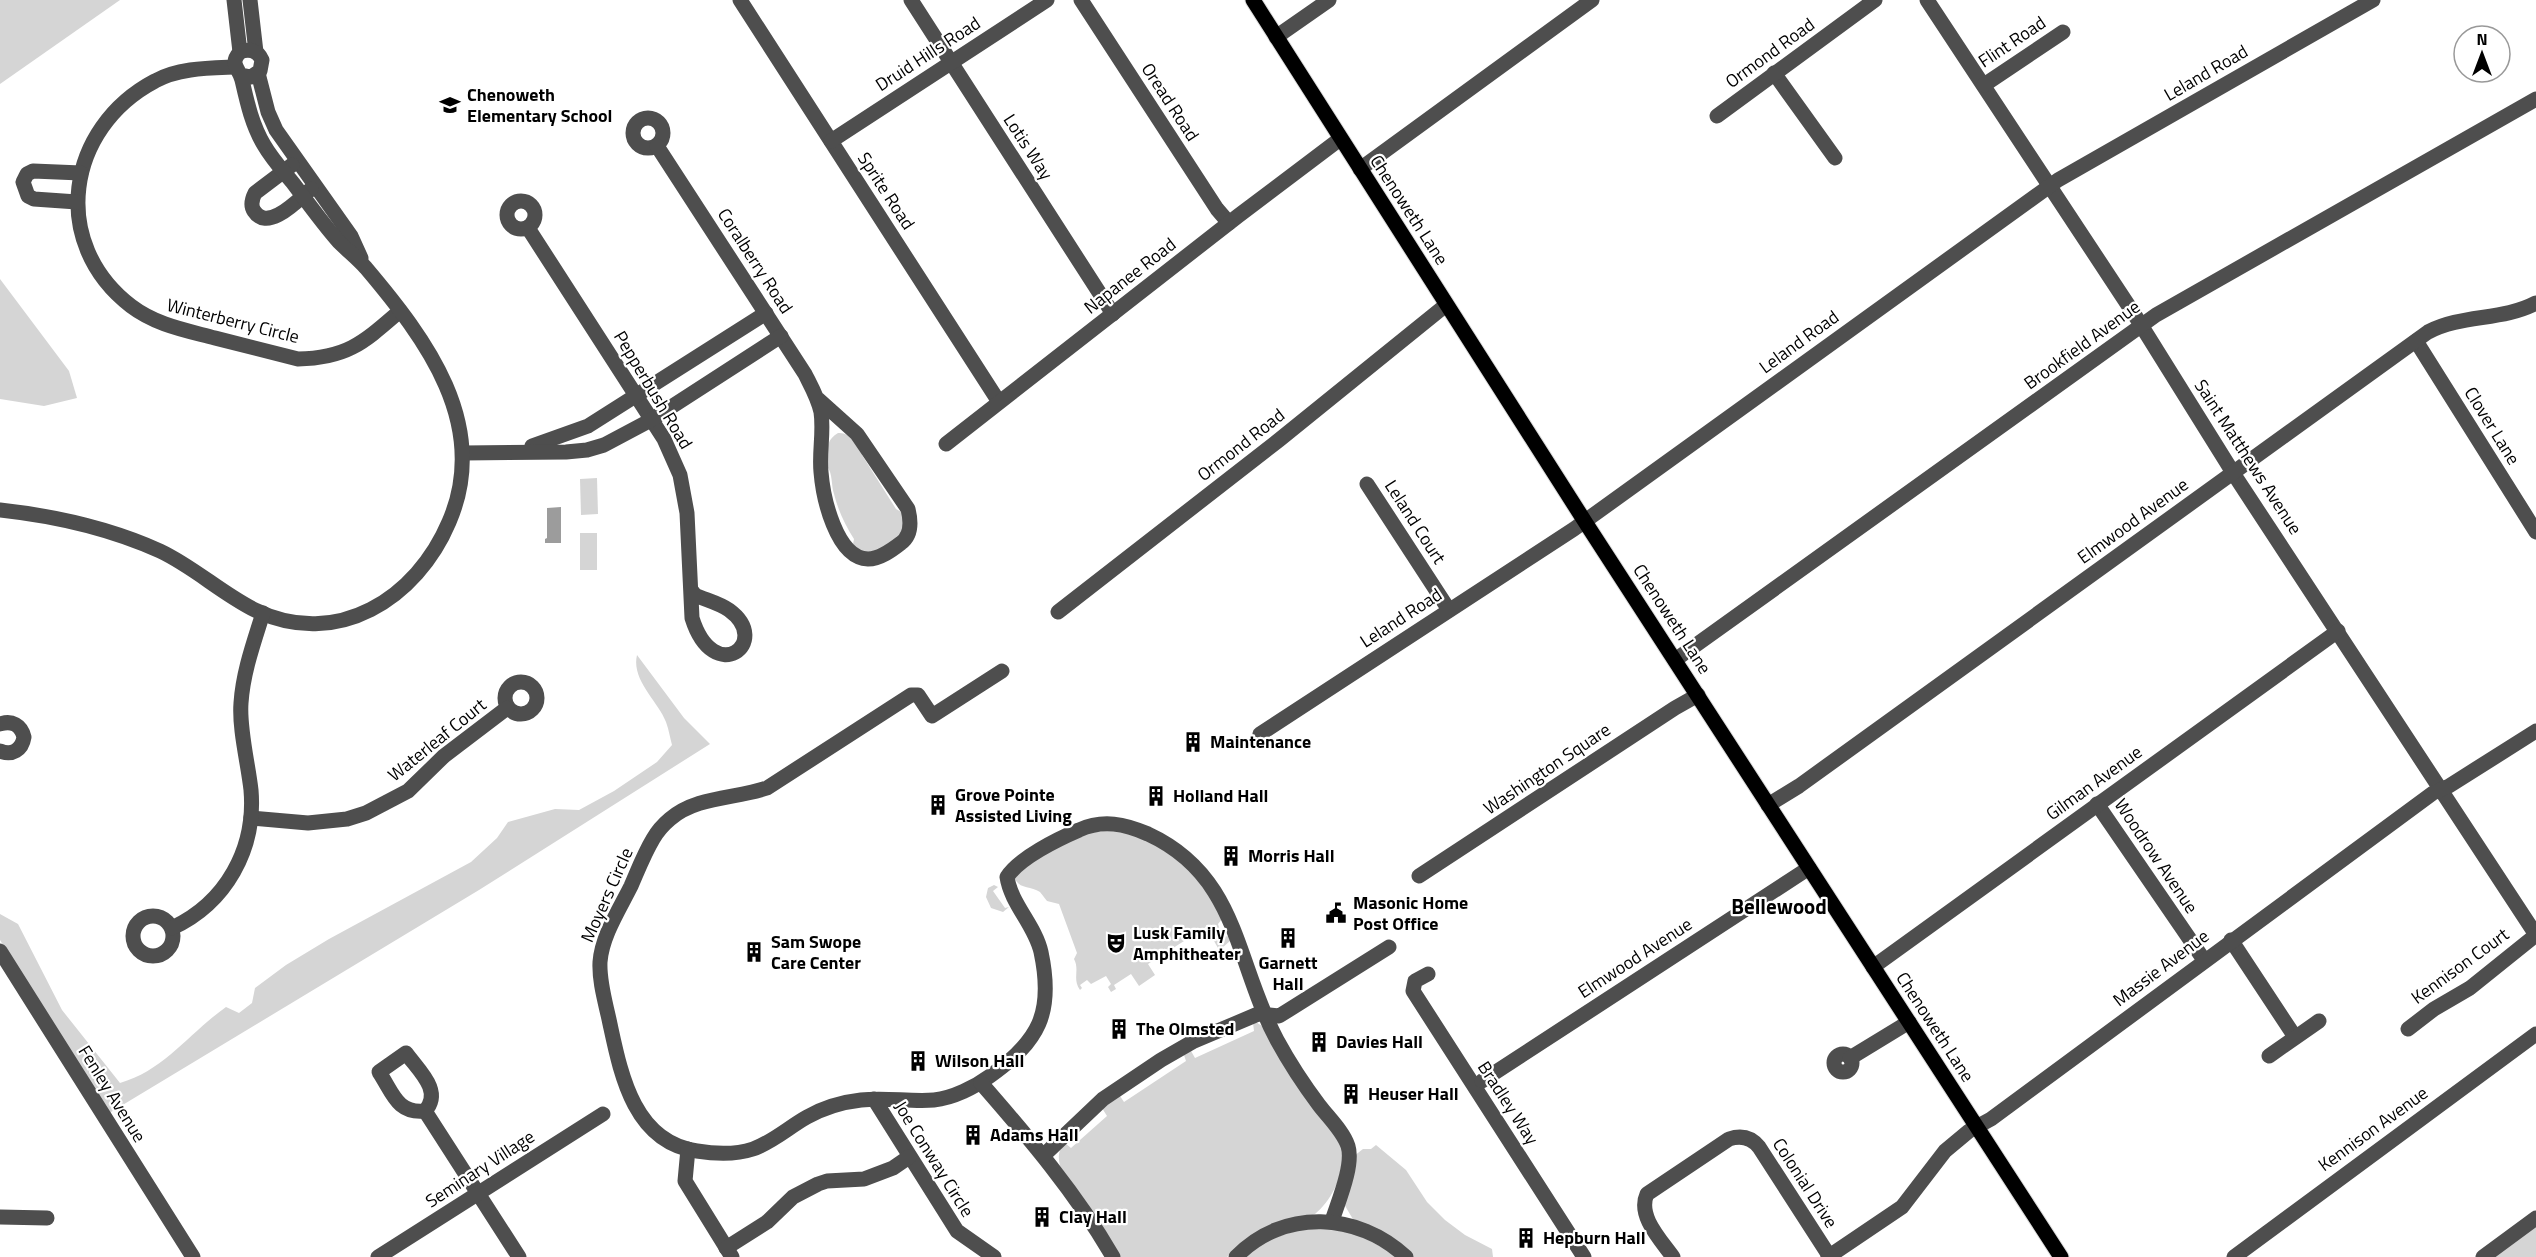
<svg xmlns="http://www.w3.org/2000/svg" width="2536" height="1257" viewBox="0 0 2536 1257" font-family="'Titillium Web',sans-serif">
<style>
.green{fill:#d5d5d5}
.water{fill:#9c9c9c}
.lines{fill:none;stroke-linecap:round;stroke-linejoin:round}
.major-casing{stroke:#dbdbdb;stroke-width:17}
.minor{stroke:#4e4e4e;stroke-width:15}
.major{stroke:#000;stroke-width:15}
.labels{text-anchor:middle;stroke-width:4.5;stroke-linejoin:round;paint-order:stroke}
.street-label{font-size:18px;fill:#000;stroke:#fff}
.poi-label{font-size:18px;font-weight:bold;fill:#000;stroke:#fff;text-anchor:start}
.quarter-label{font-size:21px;font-weight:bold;fill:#000;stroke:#fff}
</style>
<rect width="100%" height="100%" fill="#fff"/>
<!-- green -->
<g class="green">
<path d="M0,0H120L0,84Z"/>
<path d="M0,279L69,371L77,398L44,406L0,399Z"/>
<path d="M838,433C850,432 856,443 863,452L862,455L896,509L903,513L905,532L880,553L865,554L853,544L854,539C845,525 838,510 834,494C831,485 833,474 827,466C827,453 825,440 838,433Z"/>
<path d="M597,478L598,514L581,515L580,479Z"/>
<rect x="580" y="533" width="17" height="37"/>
<path d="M637,655L684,718L710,744L479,890L106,1115L0,940V914L18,924L62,1010L120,1083C165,1070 189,1033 226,1007L239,1013L252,1003L255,988L286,965L329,939L471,862L497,838L508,822L555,809L579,810L614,791L657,762L672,745C670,738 669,730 666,722C658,701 631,680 637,655Z"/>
<path d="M1121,829L1163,845L1200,876L1222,919L1218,924L1222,937L1229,936L1230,941L1222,948H1218L1206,927L1148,964L1155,975L1139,986L1131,974L1114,985L1116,989L1111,992L1108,987L1111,984L1106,976L1091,984L1087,980L1080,985L1082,988L1080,990C1072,979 1080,970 1074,959L1077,953L1059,904L1047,901C1046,900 1041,893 1040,892C1030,885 1018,890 1014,876L1018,870L1078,834Z"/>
<path d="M994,885L998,887L993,891L1005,908L1009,907L1003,912L991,908L986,897L988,888Z"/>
<path d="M1256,1022L1265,1028C1283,1055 1301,1082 1319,1109C1327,1121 1339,1135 1342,1149C1346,1172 1332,1200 1315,1214L1233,1251L1227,1257H1120L1060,1166C1058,1158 1058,1149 1065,1143L1071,1148L1107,1116L1102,1108L1120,1096L1124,1102L1186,1061L1184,1055L1191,1051L1195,1058L1254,1031L1253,1023Z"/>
<path d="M1376,1145L1406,1170L1427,1202L1445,1220L1465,1235L1492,1249L1493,1257H1412L1354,1221L1344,1204L1354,1156L1363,1149H1371Z"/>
<path d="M2536,1226V1257H2492Z"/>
<path d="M1305,1228L1353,1232L1400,1257H1242L1268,1240Z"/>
</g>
<!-- water -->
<path class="water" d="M561,507V543H545V539L547,538V508Z"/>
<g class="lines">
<!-- major casing -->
<g class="major-casing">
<path id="major" d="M1253,0L1589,528L2061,1257"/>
</g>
<!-- minor -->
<g class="minor">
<path d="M234,0L240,52"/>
<path d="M250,0L256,52"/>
<path d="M740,0L999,402"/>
<path d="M911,0L1113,314"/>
<path d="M1081,0L1217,209L1229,223"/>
<path d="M1927,0L2136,317L2237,479L2536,935"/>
<path d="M1276,37L1329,0"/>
<path d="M234,67C209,68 178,68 155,81C66,128 49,243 131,306C156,325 185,330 215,338C243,345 271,352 298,359C348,358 364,342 400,311"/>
<path d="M258,73L268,112L276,130L351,236L361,258"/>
<path d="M1774,73L1835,158"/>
<path d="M1984,85L2063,32"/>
<path d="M1717,116L1875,0"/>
<circle cx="648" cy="133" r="15"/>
<path d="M831,141L1047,0"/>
<path d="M657,146L805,374C811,386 818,398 821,412C824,432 819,452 821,472C823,497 836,558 868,559C880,559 892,550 901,543C912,535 911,521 908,509L857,434L818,399"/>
<path d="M292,165L255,193C252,199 250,205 254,211C268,233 299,199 311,189"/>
<path d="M1360,169L1592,0"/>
<circle cx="521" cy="215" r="14"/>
<path d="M77,202L34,199L28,196L23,182L27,174L33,171L81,173"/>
<path d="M528,228L664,439L680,475L687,513L692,618C714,688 773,642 729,610C719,603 706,600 695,595L691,590"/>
<path d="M2416,341L2536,532"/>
<path d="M946,444L1238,216L1340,139"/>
<path d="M532,446L588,426L766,313"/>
<path d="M463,453L566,452L587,450L604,445L651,420L781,336"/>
<path d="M1367,484L1449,610"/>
<path d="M0,510C55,516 109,528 160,551C194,567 221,593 255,610C337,650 417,598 449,522C491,425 426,339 366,268C358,259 348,251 339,242C323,224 308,203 293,183C283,171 272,159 264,145C252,125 247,102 242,80C239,68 229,64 240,52C250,48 258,51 262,60L260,71L251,77L241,75"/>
<path d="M1058,612L1279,440L1446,305"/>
<path d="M1675,660L2156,315L2536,99"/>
<path d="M1002,671L932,716L918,695H911L767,788C735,799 697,796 670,819C664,824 657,832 653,839C644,854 638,870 631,886C619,910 602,936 600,962C599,983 606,1004 610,1024C621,1075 634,1142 697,1151C715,1154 735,1155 753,1149C773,1142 789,1127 807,1117C823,1108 843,1102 861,1100C885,1097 910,1102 934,1100C953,1098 975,1087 990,1076C1039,1041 1054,1013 1041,952C1035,925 1011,904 1007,877C1019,858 1058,839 1079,830C1103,819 1125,824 1148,834C1239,876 1235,962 1277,1040C1289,1062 1304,1085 1319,1105C1328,1117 1343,1131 1348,1146C1354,1165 1338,1202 1332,1221"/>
<circle cx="521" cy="698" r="16"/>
<path d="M0,724C12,720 21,725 24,737C22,750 12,756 0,751"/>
<path d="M1260,734L1574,529L2058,180L2373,0"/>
<path d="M2097,804L2204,960"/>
<path d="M1768,805L1799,786L2428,332C2462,314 2502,321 2536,303"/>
<path d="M251,818L308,823L347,819L366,813L408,791L444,756L507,708"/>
<path d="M1419,876L1675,708L1698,695"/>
<circle cx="153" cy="936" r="20"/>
<path d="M172,928C226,903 256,849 251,790C248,763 239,729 241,703C243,672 254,642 263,613"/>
<path d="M2231,940L2295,1037"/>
<path d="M0,951L193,1257"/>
<path d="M1873,967L2338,631"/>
<path d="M1428,974L1415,981L1413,991L1584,1257"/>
<path d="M2408,1029L2434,1009L2470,988L2536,935"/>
<path d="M406,1053C419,1071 443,1091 425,1111C397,1114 393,1093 379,1072Z"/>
<circle cx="1843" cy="1063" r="9"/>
<path d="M2269,1056L2319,1021"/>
<path d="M1850,1058L1909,1022"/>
<path d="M1482,1081L1809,868"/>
<path d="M981,1083C1029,1138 1076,1193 1113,1257"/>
<path d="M874,1099L957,1231L994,1257"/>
<path d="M425,1111L519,1257"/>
<path d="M688,1149L685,1181L732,1257"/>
<path d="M1044,1155L1103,1099L1161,1060L1194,1041L1258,1014L1279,1016L1389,947"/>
<path d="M0,1217L47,1218"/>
<path d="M726,1248L767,1222L793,1197L818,1184L827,1181L864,1179L893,1168L909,1157"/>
<path d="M378,1257L603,1114"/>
<path d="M1236,1257C1283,1208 1358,1212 1406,1257"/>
<path d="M1673,1257C1661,1240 1637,1216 1647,1194L1729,1139C1741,1135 1751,1137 1759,1147L1830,1257"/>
<path d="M1828,1257L1902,1207L1945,1151L1969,1131L1991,1119L2433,793L2449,786L2536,731"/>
<path d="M2234,1257L2536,1034"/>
<path d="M2483,1257L2536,1218"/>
</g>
<!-- major -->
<use href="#major" class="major"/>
</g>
<!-- icons -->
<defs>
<g id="school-bare" transform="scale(1.62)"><path d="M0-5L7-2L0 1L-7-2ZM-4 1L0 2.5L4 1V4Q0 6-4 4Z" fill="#000" stroke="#fff" stroke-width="2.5" paint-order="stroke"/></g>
<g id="building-bare" transform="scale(1.62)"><path d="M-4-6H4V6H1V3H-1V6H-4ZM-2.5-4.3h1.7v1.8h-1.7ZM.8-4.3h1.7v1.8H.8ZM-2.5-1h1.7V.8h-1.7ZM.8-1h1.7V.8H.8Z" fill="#000" stroke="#fff" stroke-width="2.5" paint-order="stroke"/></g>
<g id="civic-bare" transform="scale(1.62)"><path d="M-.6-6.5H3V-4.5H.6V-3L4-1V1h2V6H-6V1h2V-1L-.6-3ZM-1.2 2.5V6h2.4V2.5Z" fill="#000" stroke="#fff" stroke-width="2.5" paint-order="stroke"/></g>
<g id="theatre-bare" transform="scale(1.62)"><path d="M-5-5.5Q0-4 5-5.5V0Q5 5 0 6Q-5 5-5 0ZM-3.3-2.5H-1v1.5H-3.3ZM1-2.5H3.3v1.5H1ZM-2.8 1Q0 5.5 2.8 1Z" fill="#000" stroke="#fff" stroke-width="2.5" paint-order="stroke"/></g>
</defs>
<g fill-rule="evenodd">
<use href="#school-bare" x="450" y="105"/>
<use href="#building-bare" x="1193" y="742"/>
<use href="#building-bare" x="1156" y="796"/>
<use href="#building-bare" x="938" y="805"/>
<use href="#building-bare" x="1231" y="856"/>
<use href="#civic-bare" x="1336" y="913"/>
<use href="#building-bare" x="1288" y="938"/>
<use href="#theatre-bare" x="1116" y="943"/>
<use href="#building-bare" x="754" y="952"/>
<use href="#building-bare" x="1119" y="1029"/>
<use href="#building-bare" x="1319" y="1042"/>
<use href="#building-bare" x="918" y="1061"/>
<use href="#building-bare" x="1351" y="1094"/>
<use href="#building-bare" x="973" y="1135"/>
<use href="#building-bare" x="1042" y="1217"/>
<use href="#building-bare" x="1526" y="1238"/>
</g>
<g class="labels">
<!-- street labels -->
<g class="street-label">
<text transform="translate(2012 42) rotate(-34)" y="6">Flint Road</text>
<text transform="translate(1770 53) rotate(-36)" y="6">Ormond Road</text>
<text transform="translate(928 54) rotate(-33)" y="6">Druid Hills Road</text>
<text transform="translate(2206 73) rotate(-30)" y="6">Leland Road</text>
<text transform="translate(1170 102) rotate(57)" y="6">Oread Road</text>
<text transform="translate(1028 147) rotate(57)" y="6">Lotis Way</text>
<text transform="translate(886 191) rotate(57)" y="6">Sprite Road</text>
<text transform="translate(1409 210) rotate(57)" y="6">Chenoweth Lane</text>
<text transform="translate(755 261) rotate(57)" y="6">Coralberry Road</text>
<text transform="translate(1130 276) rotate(-38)" y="6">Napanee Road</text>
<text transform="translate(233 321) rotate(14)" y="6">Winterberry Circle</text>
<text transform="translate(1799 342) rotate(-36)" y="6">Leland Road</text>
<text transform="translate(2082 345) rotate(-36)" y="6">Brookfield Avenue</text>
<text transform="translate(653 390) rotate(59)" y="6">Pepperbush Road</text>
<text transform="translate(2492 426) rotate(58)" y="6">Clover Lane</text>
<text transform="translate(1241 445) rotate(-38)" y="6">Ormond Road</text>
<text transform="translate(2248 457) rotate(57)" y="6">Saint Matthews Avenue</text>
<text transform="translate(2133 521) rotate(-36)" y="6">Elmwood Avenue</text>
<text transform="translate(1415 522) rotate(57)" y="6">Leland Court</text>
<text transform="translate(1401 618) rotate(-33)" y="6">Leland Road</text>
<text transform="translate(1672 619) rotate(57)" y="6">Chenoweth Lane</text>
<text transform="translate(437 740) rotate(-39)" y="6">Waterleaf Court</text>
<text transform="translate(1547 769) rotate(-34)" y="6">Washington Square</text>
<text transform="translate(2094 783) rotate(-36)" y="6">Gilman Avenue</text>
<text transform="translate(2156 856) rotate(56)" y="6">Woodrow Avenue</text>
<text transform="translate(607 895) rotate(-66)" y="6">Moyers Circle</text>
<text transform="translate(1635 958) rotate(-33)" y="6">Elmwood Avenue</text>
<text transform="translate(2460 966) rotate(-36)" y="6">Kennison Court</text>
<text transform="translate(2161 968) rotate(-37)" y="6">Massie Avenue</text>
<text transform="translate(1935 1027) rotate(57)" y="6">Chenoweth Lane</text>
<text transform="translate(112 1094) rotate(58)" y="6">Fenley Avenue</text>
<text transform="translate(1508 1103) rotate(57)" y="6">Bradley Way</text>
<text transform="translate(2373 1129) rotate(-36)" y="6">Kennison Avenue</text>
<text transform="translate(934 1159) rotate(58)" y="6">Joe Conway Circle</text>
<text transform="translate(480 1169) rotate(-33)" y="6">Seminary Village</text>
<text transform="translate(1805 1183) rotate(57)" y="6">Colonial Drive</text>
</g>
<!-- poi labels -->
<g class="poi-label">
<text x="467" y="101">Chenoweth<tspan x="467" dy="21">Elementary School</tspan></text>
<text x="1210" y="748">Maintenance</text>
<text x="955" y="801">Grove Pointe<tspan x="955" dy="21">Assisted Living</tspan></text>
<text x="1173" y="802">Holland Hall</text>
<text x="1248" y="862">Morris Hall</text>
<text x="1353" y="909">Masonic Home<tspan x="1353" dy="21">Post Office</tspan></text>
<text x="1133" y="939">Lusk Family<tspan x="1133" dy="21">Amphitheater</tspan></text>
<text x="771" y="948">Sam Swope<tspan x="771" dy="21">Care Center</tspan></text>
<text x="1288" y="969" text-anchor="middle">Garnett<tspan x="1288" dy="21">Hall</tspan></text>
<text x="1136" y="1035">The Olmsted</text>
<text x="1336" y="1048">Davies Hall</text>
<text x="935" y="1067">Wilson Hall</text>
<text x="1368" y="1100">Heuser Hall</text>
<text x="990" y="1141">Adams Hall</text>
<text x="1059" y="1223">Clay Hall</text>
<text x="1543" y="1244">Hepburn Hall</text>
</g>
<!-- quarter labels -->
<g class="quarter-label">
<text x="1779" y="914">Bellewood</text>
</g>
</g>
<!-- north arrow -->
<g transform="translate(2482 54)"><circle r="28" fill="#ffffff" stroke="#999999" stroke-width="1.5"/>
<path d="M0-4.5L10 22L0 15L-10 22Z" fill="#000000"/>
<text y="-9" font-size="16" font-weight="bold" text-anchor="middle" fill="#000000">N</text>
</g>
</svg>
